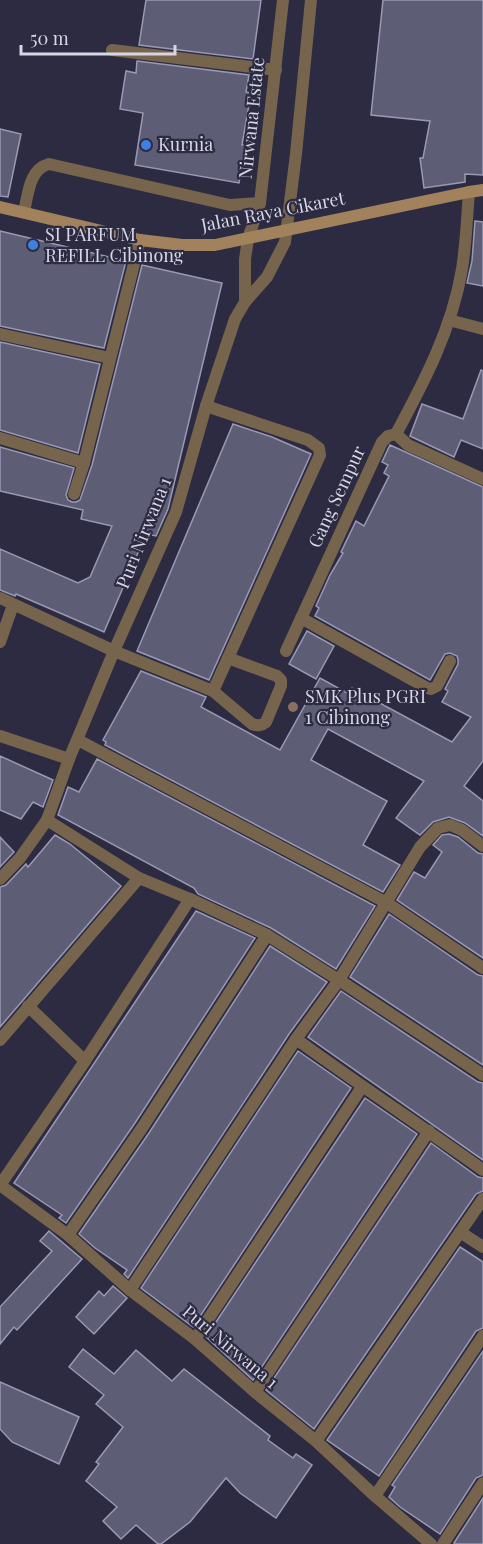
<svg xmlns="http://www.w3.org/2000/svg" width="483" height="1544" viewBox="0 0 483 1544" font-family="'Playfair Display',serif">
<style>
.building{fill:#5e5d76;stroke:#9a99b5;stroke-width:1.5}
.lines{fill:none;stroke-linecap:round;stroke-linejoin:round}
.service{stroke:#77644c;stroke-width:12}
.minor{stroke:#77644c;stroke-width:12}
.secondary{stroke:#a1825c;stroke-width:12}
.shop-dot{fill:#3f7fe0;stroke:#2c2b41;stroke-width:2}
.education-dot{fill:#8d6e63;stroke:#2c2b41;stroke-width:2}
.labels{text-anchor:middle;stroke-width:4.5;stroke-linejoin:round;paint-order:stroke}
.street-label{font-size:18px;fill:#d7d6e5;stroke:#2c2b41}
.poi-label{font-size:18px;fill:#d7d6e5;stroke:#2c2b41;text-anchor:start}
</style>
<rect width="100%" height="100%" fill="#2c2b41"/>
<!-- building -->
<g class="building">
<path d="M146,0H261L253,59L139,45Z"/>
<path d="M383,0H483V175L465,174V182L424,188L420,158H423L430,121L371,115Z"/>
<path d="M137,61L249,75L246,92L251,93L242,145H245L239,183L135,165L143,113L120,109L126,71L136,73Z"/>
<path d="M0,129L21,134L8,197L0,196Z"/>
<path d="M475,221L483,222V286L467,283L472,261Z"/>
<path d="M0,231L126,261L104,348L0,326Z"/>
<path d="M142,265L222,283L168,509L156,536L146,534L104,632L16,594L15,596L0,590V549L78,583L90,577L112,526L81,519L83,510L0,491V447L74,468L66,495L68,500L72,502H76L80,500L92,465Z"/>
<path d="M0,342L100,364L78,453L0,430Z"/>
<path d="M481,370L483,371V449L461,440L454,457L410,436L422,404L463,419Z"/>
<path d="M233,424L272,437L311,454L209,680L137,651Z"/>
<path d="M390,445L483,487V761L464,786L483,801V836L465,823L449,817L433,822L420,835L396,818L424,781L328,729L311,760L387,801L363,845L400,865L383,892L105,745L106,742L103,740L141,671L206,697L201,707L280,750L320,678L349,694L352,688L452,742L471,717L442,702L448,691L445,689L458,664V660L457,656L450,653L445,654L430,680L315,616L319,608L316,606L330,575L343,553L341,552L356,521L364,526L389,476L384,473L388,465L382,462Z"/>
<path d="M307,631L334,646L316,679L289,664Z"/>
<path d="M0,756L53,780L43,807L33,802L21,819L0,810Z"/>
<path d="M97,759L375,906L336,969L271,928L198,894L194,888L58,815L68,787L79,792Z"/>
<path d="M449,834L458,837L478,853L483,854V958L397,900L414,872L425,878L442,852L433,845L442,835Z"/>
<path d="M55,835L70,844L121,886L0,1027V887L6,885L26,864L28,867Z"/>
<path d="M0,837L14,852L0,867Z"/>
<path d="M196,911L255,938L135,1123L66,1223L59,1218L62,1215L14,1183Z"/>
<path d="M389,914L478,975L483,976V1065L350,977Z"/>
<path d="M270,946L327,982L289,1034L128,1278L124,1274L127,1270L95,1248L79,1234L149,1133Z"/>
<path d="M341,991L478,1082L483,1083V1160L308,1037Z"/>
<path d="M298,1051L351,1088L193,1327L141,1288Z"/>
<path d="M365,1098L417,1134L253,1380L206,1337Z"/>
<path d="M431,1143L478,1177L483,1178V1191L476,1194L314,1429L266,1390Z"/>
<path d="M49,1231L82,1259L17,1330L14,1327L0,1344V1307L52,1251L40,1241Z"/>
<path d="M460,1247L483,1262V1328L476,1331L379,1476L327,1440Z"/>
<path d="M113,1286L127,1298L94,1334L76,1317L99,1291L104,1296Z"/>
<path d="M83,1349L114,1374L136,1350L172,1381L184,1369L270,1436L268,1440L293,1458L296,1454L312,1465L276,1518L240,1493L226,1478L190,1522L161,1544H158L136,1525L121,1539L103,1521L117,1507L86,1481L99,1464L96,1462L123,1427L96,1404L104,1395L69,1367Z"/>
<path d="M483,1351V1475L476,1478L440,1534L400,1507L389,1497L395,1487L392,1485Z"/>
<path d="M0,1382L79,1417L59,1464L12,1442L0,1429Z"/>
<path d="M483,1498V1544H455L454,1543Z"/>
</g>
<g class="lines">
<!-- service -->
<path class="service" d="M301,618L427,688L431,689L437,686L450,661"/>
<!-- minor -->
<g class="minor">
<path d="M112,50L276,70"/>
<path d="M24,212C28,195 29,169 49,164L230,205L260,203"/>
<path d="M245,302V259L248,239L260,203L283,0"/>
<path d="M449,320L483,329"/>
<path d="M0,334L110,358"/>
<path d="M396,434L408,445L483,479"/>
<path d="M0,438L84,463"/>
<path d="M74,494L84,463L140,240"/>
<path d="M0,598L114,651L213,691L320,455L319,448L308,440L206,406"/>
<path d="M0,642L13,605"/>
<path d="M286,651L382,442L388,436L396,434C424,382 452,329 462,269C466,244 467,217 469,192"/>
<path d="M213,691L252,724C258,726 261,726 266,722L281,686V680L277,676L228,658"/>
<path d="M0,736L69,759"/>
<path d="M78,740L387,903L483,968"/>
<path d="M47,820L139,878L190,899L267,935L339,980L483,1075"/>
<path d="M0,879L20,858L47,820L69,759L114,651L176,512L206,406L235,319L245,302L267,277L285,242L296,154L311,0"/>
<path d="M28,1006L85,1061"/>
<path d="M296,1039C358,1084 421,1126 483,1170"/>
<path d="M0,1040L139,878"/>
<path d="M0,1185L68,1235L130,1290L195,1339L255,1392L316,1441L375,1496L431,1544"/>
<path d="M0,1185L85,1061L190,899"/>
<path d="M460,1232L483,1247"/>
<path d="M68,1235L142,1128L267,935"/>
<path d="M130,1290L296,1039L339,980L420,847L438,828L450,825L462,830L483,846"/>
<path d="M195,1339L362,1087"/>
<path d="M255,1392L429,1131"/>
<path d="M316,1441L483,1199"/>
<path d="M375,1496L483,1336"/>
<path d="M443,1544L483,1483"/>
</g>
<!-- secondary -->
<path class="secondary" d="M0,207L140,240L182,245H215L469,192L483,190"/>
</g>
<!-- markers -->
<g class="shop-dot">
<circle cx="146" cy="145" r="6"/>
<circle cx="33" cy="245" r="6"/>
</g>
<circle class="education-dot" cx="293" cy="707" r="6"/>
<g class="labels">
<!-- street labels -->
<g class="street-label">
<text transform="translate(252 118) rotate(-84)" y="6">Nirwana Estate</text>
<text transform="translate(273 212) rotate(-11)" y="6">Jalan Raya Cikaret</text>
<text transform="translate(337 497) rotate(-65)" y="6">Gang Sempur</text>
<text transform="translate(144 533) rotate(-68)" y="6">Puri Nirwana 1</text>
<text transform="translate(230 1347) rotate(40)" y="6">Puri Nirwana 1</text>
</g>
<!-- poi labels -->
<g class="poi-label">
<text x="158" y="151">Kurnia</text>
<text x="45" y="241">SI PARFUM<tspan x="45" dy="21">REFILL Cibinong</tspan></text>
<text x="305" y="703">SMK Plus PGRI<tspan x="305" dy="21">1 Cibinong</tspan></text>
</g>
</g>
<!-- scale -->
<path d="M21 45v9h154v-9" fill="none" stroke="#d7d6e5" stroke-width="3"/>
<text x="30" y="45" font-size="18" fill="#d7d6e5" stroke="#2c2b41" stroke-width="4.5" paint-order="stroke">50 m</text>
</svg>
